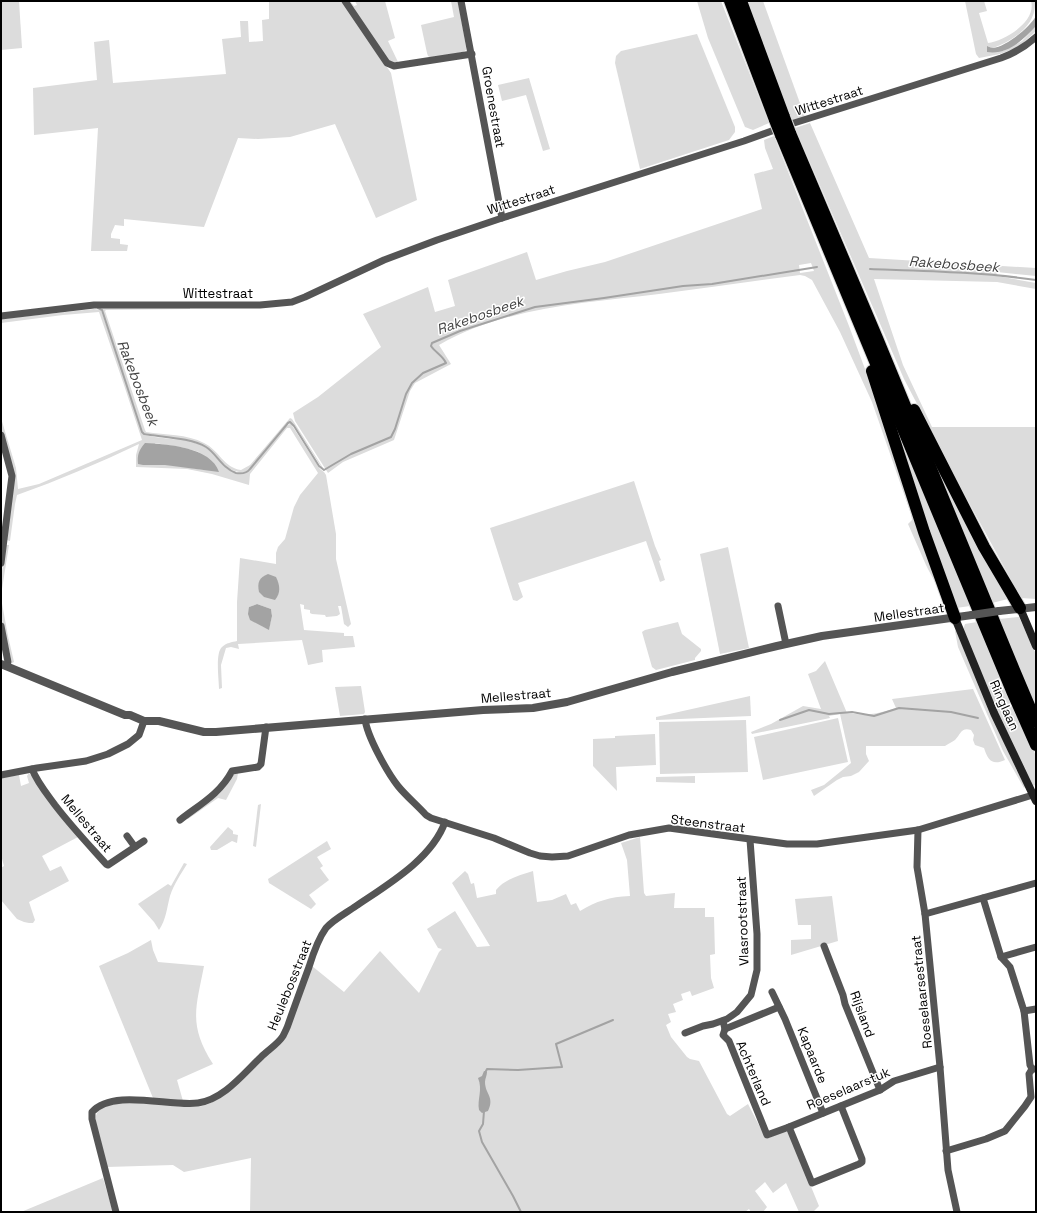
<svg xmlns="http://www.w3.org/2000/svg" width="1037" height="1213" viewBox="0 0 1037 1213" font-family="'Space Grotesk',sans-serif">
<style>
.green{fill:#dcdcdc;fill-rule:evenodd}
.water{fill:#a3a3a3}
.lines{fill:none;stroke-linecap:round;stroke-linejoin:round}
.stream{stroke:#a3a3a3;stroke-width:2}
.motorway-casing{stroke:#dbdbdb;stroke-width:14}
.minor{stroke:#555;stroke-width:7}
.tertiary{stroke:#555;stroke-width:8}
.secondary{stroke:#222;stroke-width:8}
.motorway{stroke:#000;stroke-width:12}
.motorway-bridge-casing{stroke:#dbdbdb;stroke-width:14;stroke-linecap:butt}
.tertiary-bridge{stroke:#555;stroke-width:8}
.motorway-bridge{stroke:#000;stroke-width:12}
.labels{text-anchor:middle;stroke-width:3;stroke-linejoin:round;paint-order:stroke}
.street-label{font-size:13px;fill:#000;stroke:#fff}
.water-label{font-size:14px;font-style:italic;fill:#444;stroke:#fff}
</style>
<rect width="100%" height="100%" fill="#fff"/>
<!-- green -->
<g class="green">
<path d="M1,1H19L22,48L1,50Z"/>
<path d="M269,1H341L348,10L391,73L417,200L376,218L335,124L290,137L258,139L238,138L204,227L124,219V226L115,225L111,234V238L120,239V244L128,245L127,251H91L98,128L34,135L33,88L97,80L94,42L109,40L113,83L226,74L222,39L241,37L240,21H248L249,42L263,41L262,20L269,19Z"/>
<path d="M347,1H350L354,6L357,5L355,1H385L395,38L388,41L398,62L396,64L387,61Z"/>
<path d="M451,1H458L466,47V50L463,52L431,58L428,56L427,53L421,25L454,17Z"/>
<path d="M697,1H721L769,123L753,130L745,127L708,38Z"/>
<path d="M746,1H763L805,117L792,121Z"/>
<path d="M965,1H984L987,11L979,13L988,43C1004,41 1037,22 1031,1H1035C1037,26 1012,41 993,48L1003,51L1022,41L1036,26V31L1019,47L1000,54L979,58L976,54Z"/>
<path d="M697,34L735,127V132L729,140L640,169L615,63L616,56L621,51Z"/>
<path d="M529,78L550,149L543,151L526,95L502,101L498,85Z"/>
<path d="M810,123L869,258L1036,268V276L997,272V276L1036,283V289L997,282L874,279L903,365L932,427H1036V599L1021,598L967,499L904,379L795,128Z"/>
<path d="M774,136L849,326L881,412L948,609L945,613L943,611C945,595 932,578 926,565C920,551 914,538 908,524L912,520L911,514L872,402L840,332L812,280L805,276L800,275C753,281 706,288 659,294C585,303 505,307 439,345L451,364L415,383L410,391L394,440L343,462L328,473L295,421L293,413L318,397L381,347L363,314L428,287L435,312L455,306L448,280L527,252L536,280L567,271L605,262L762,209L754,174L773,169L765,148L764,140ZM811,263L814,271L800,273L799,265Z"/>
<path d="M101,307L190,308V309L106,310L105,311L145,430L146,432C165,435 187,434 204,443C219,450 224,468 241,470L250,465L290,418L292,419L323,468H322L295,426L290,422L286,424L247,472C223,475 219,452 201,444L143,433L124,377L142,432L144,435C161,439 191,439 205,447C221,457 225,479 248,472L286,426L290,424H291L320,469L324,472L326,475L336,534V559L351,624L348,627L344,624L341,606H338L340,614L337,616L326,617L325,615L312,614L310,613V610L304,609V605L300,604L304,630L344,633V636H353L355,647L322,650L323,662L308,665L302,640L238,644L239,649L231,647L226,648L221,665L222,688L219,689C219,680 215,653 222,647C226,643 232,642 237,641V602L240,558L276,564V553L278,547L285,539L294,507L300,495L318,473L290,428H287L250,474L249,485L212,474L187,469L136,467V455L139,444C99,463 59,480 17,495L15,504L10,541L7,540L12,467L1,429V418L16,468L18,489L39,484L142,440L124,385L99,312L63,315L1,323V319L94,309L101,310L116,353ZM155,443L185,448L199,452L204,470L186,467L162,464ZM257,604L271,609L272,616L269,629L262,626L249,607Z"/>
<path d="M886,401L970,606L956,608Z"/>
<path d="M915,415L1009,598L1008,599L992,603Z"/>
<path d="M634,481L655,546L661,560L659,561L665,580L660,582L646,541L518,583L523,597L517,601L513,600L490,528Z"/>
<path d="M6,545H9L2,589L1,598L8,636L14,662L12,663L1,616V577Z"/>
<path d="M728,547L749,648L720,654L700,554Z"/>
<path d="M1019,617L1036,654V706L999,619Z"/>
<path d="M678,622L682,634L701,649V651L695,658V660L656,670L652,667L642,632L645,630Z"/>
<path d="M977,622L1036,756V785L1032,786L1005,731L963,630L965,624Z"/>
<path d="M956,630L1010,756L1025,787L1024,788L1003,751L958,647L955,631Z"/>
<path d="M825,661L847,713C866,716 878,714 896,708L892,699L973,689L1005,760C992,766 988,760 984,748L975,745L973,740L974,735L971,730C961,727 961,734 955,740C952,742 948,744 945,746H866V754L869,761L859,772L851,776L843,777L837,780L814,796L811,790L824,785L851,763L840,714L829,716L830,718L752,734L751,732L771,724L803,706L821,709L808,674L816,671Z"/>
<path d="M361,686L365,712L364,714L340,716L335,687Z"/>
<path d="M750,696L751,716L656,720V717Z"/>
<path d="M838,718L848,762L763,780L754,737Z"/>
<path d="M746,720L748,772L660,774L659,722Z"/>
<path d="M655,734L656,765L616,767L617,791L593,766V739L615,738V736Z"/>
<path d="M29,773L78,837L42,856L50,871L61,866L69,881L29,902L35,920L33,923H29L24,922L17,919L1,900V868L4,866L1,855V778L19,775L21,786L29,783L27,776Z"/>
<path d="M234,773H238L237,779L226,800L218,798L188,819H185Z"/>
<path d="M695,776V783L656,782V777Z"/>
<path d="M261,804L256,847L253,846L258,805Z"/>
<path d="M228,827L233,831V834L238,835L237,843L232,841L217,850H211L210,847Z"/>
<path d="M640,837L644,893L646,896L675,893L674,908H705V917H714L715,954L710,955L711,978L714,988L692,996L690,991L681,994L683,1000L673,1004L676,1012L668,1014L671,1022L666,1025L671,1037L687,1057L690,1059L699,1061L727,1114L730,1116L748,1104L766,1139L785,1131L789,1133L819,1206L813,1212H799L786,1183L773,1193L765,1182L755,1191L767,1207L763,1212L756,1211L751,1212L749,1209L745,1212H250L251,1158L184,1172L173,1165L107,1167C104,1156 94,1125 96,1116C101,1092 176,1108 193,1107C201,1107 207,1105 214,1101L283,1040L312,966L344,992L380,951L419,993L439,952L442,949L438,948L427,929L455,911L477,947L490,946L452,883L465,871L468,874L471,884L474,883L477,898L496,894V890C505,879 520,875 533,871L537,902L552,900L566,894L571,905L576,903L580,911C597,901 609,897 630,896L627,860L621,843Z"/>
<path d="M327,841L331,849L317,857L323,866L320,868L329,880L309,895L316,904L311,909L269,883L268,879Z"/>
<path d="M184,863L187,864C181,874 174,884 170,896C167,907 166,920 159,930L154,922L138,904L168,884L171,886Z"/>
<path d="M832,896L838,941L791,955V940L811,939V925H798L795,899Z"/>
<path d="M151,940L153,950L158,962L204,966C196,1008 188,1025 213,1064L177,1080L183,1101L153,1098L99,966L128,953Z"/>
<path d="M103,1178L113,1212H21Z"/>
</g>
<!-- water -->
<g class="water">
<path d="M1036,16V26C1023,40 1008,55 987,52V46C988,47 993,48 993,48C1006,47 1030,27 1036,16Z"/>
<path d="M145,443C167,444 211,447 219,472L165,465H143L138,464C137,455 139,450 145,443Z"/>
<path d="M268,574L276,577C280,585 281,593 275,600L264,597L259,592C257,582 259,578 268,574Z"/>
<path d="M257,604L271,609L272,616L269,630L250,620L248,614L249,607Z"/>
<path d="M484,1071L487,1072C487,1075 485,1079 485,1082C485,1094 495,1097 488,1111L482,1113L479,1110C477,1099 483,1090 478,1078L482,1076Z"/>
</g>
<g class="lines">
<!-- stream -->
<g class="stream">
<path d="M870,269C926,271 981,272 1036,280"/>
<path d="M98,308L102,310L142,432L144,434C161,437 192,438 206,447C217,454 222,468 236,473C242,474 247,473 250,469L288,423L290,422L294,426L319,466L324,470L351,454L391,437L395,429L406,394L412,383L423,373L446,363C443,356 435,352 431,346L432,343L460,331L535,307L604,298L683,286L712,284L817,267"/>
<path d="M780,720L809,710L829,714L852,712L874,716L899,708L951,712L978,718"/>
<path d="M485,1073L487,1069L518,1070L562,1067L556,1044L613,1020"/>
<path d="M484,1111L483,1124L479,1131L482,1142L513,1196L521,1212"/>
</g>
<!-- motorway casing -->
<g class="motorway-casing">
<g id="motorway">
<path d="M730,1L775,120"/>
<path d="M741,1L784,117"/>
<path d="M790,133L877,338L1014,670L1036,722"/>
<path d="M781,135L1012,691L1036,745"/>
<path d="M872,371L924,532L955,618"/>
<path d="M914,410L984,547L1020,608"/>
</g>
</g>
<!-- minor -->
<g class="minor">
<path d="M345,1L387,63L394,66L472,54"/>
<path d="M461,1L502,218"/>
<path d="M1,316L94,305H260L292,302L305,297L384,260L437,240L502,218L744,141L794,123L1001,58C1015,53 1025,47 1036,37"/>
<path d="M1,435L12,476L1,563"/>
<path d="M778,606L786,644"/>
<path d="M1,626L8,662L6,666"/>
<path d="M365,719C367,736 387,772 398,786C406,796 417,805 426,815L431,818L494,838L530,853L540,856L552,857L568,856L629,835L669,828L787,844H817L918,830L1036,794"/>
<path d="M32,769C37,782 47,794 55,805C71,826 89,845 106,864L108,865L144,841"/>
<path d="M1,775L37,768L86,761L108,754L128,744L139,735L144,721"/>
<path d="M180,820C199,805 220,794 232,771L258,767L261,764L266,727"/>
<path d="M918,830L917,867L925,914L940,1067L948,1170L957,1212"/>
<path d="M127,836L135,847"/>
<path d="M983,898L1001,957L1010,967L1024,1011L1030,1065L1032,1069H1036"/>
<path d="M925,914L1036,883"/>
<path d="M824,946L843,995L845,1004L880,1090"/>
<path d="M1001,957L1036,947"/>
<path d="M772,992L785,1019L823,1113"/>
<path d="M1024,1011L1036,1009"/>
<path d="M723,1021L725,1029L723,1035L729,1041L767,1135L789,1127L880,1090L894,1081L940,1067"/>
<path d="M725,1029L779,1007"/>
<path d="M685,1033L703,1026L713,1024L727,1019L737,1012L751,995L757,970V934L750,840"/>
<path d="M789,1127L812,1183L859,1164L862,1162V1159L841,1106"/>
<path d="M946,1151L986,1139L1005,1131L1025,1106L1031,1097L1029,1074L1032,1069"/>
<path d="M116,1212L92,1119V1112C113,1088 170,1107 198,1103C224,1099 243,1074 261,1057C268,1050 278,1044 283,1036C285,1032 287,1028 288,1025C295,1005 302,986 309,967C313,954 318,939 326,928C334,919 346,913 356,906C387,885 432,859 445,822"/>
</g>
<!-- tertiary -->
<g class="tertiary">
<path d="M999,611L1036,607"/>
<path d="M1,664L125,715H130L144,721H159L204,732H216L483,710L533,708L567,702L672,672L777,646L822,636L972,615"/>
</g>
<!-- secondary -->
<g class="secondary">
<path d="M1020,608L1036,646"/>
<path d="M955,618L994,713L1036,801"/>
</g>
<!-- motorway -->
<use href="#motorway" class="motorway"/>
<!-- motorway-bridge casing -->
<g class="motorway-bridge-casing">
<g id="motorway-bridge">
<path d="M784,117L790,133"/>
<path d="M775,120L781,135"/>
</g>
</g>
<!-- tertiary-bridge -->
<path class="tertiary-bridge" d="M972,615L999,611"/>
<!-- motorway-bridge -->
<use href="#motorway-bridge" class="motorway-bridge"/>
</g>
<g class="labels">
<!-- street labels -->
<g class="street-label">
<text transform="translate(829 100) rotate(-18)" y="5">Wittestraat</text>
<text transform="translate(494 107) rotate(80)" y="5">Groenestraat</text>
<text transform="translate(521 199) rotate(-18)" y="5">Wittestraat</text>
<text x="218" y="298">Wittestraat</text>
<text transform="translate(909 612) rotate(-8)" y="5">Mellestraat</text>
<text transform="translate(516 695) rotate(-5)" y="5">Mellestraat</text>
<text transform="translate(1005 705) rotate(66)" y="5">Ringlaan</text>
<text transform="translate(87 823) rotate(50)" y="5">Mellestraat</text>
<text transform="translate(708 823) rotate(7)" y="5">Steenstraat</text>
<text transform="translate(742 921) rotate(-92)" y="5">Vlasrootstraat</text>
<text transform="translate(289 985) rotate(-68)" y="5">Heulebosstraat</text>
<text transform="translate(921 992) rotate(-96)" y="5">Roeselaarsestraat</text>
<text transform="translate(863 1014) rotate(70)" y="5">Rijsland</text>
<text transform="translate(813 1055) rotate(68)" y="5">Kapaarde</text>
<text transform="translate(754 1073) rotate(67)" y="5">Achterland</text>
<text transform="translate(848 1088) rotate(-23)" y="5">Roeselaarstuk</text>
</g>
<!-- water labels -->
<g class="water-label">
<text transform="translate(954 264) rotate(4)" y="5">Rakebosbeek</text>
<text transform="translate(480 315) rotate(-19)" y="5">Rakebosbeek</text>
<text transform="translate(138 383) rotate(69)" y="5">Rakebosbeek</text>
</g>
</g>
<!-- border -->
<rect width="1037" height="1213" fill="none" stroke="#000000" stroke-width="4"/>
</svg>
